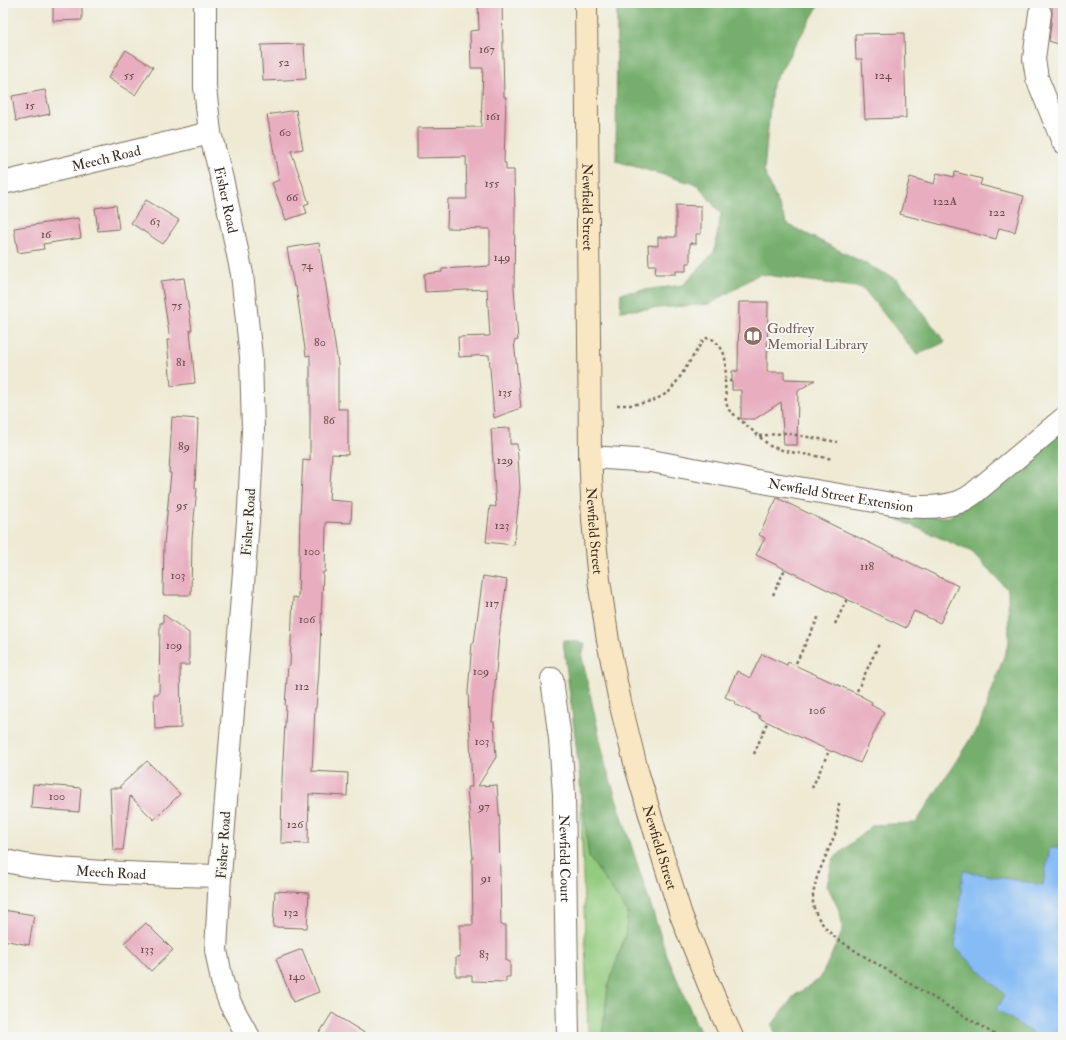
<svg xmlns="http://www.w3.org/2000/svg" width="1066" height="1040" viewBox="0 0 1066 1040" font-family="'IM FELL Double Pica',serif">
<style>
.green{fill:#93cb7e;stroke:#677a4e}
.forest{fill:#76af6d;stroke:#586c46}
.water{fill:#86bcf5;stroke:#60738a}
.building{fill:#e8adbf}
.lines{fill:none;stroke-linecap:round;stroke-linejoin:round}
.street-casing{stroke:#7a6d5e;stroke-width:24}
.secondary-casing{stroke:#7a6d5e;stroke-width:24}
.path{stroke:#7a6d5e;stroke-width:2.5;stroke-dasharray:3 3;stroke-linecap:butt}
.street{stroke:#fff;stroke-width:22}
.secondary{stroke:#f9e7c3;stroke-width:22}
.labels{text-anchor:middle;stroke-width:4;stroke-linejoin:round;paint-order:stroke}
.number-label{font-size:12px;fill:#664b46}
.street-label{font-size:14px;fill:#3b2a1e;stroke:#f6f6f2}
.education-label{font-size:14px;fill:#785e54;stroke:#f6f6f2;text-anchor:start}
</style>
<rect width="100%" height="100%" fill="#f6f6f2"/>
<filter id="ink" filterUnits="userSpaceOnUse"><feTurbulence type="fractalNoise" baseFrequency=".025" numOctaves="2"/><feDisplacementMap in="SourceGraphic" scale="8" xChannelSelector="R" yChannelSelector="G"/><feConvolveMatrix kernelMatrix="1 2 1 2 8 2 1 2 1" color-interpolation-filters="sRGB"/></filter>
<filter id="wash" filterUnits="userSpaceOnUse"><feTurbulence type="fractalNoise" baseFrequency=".012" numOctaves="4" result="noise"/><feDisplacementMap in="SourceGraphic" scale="16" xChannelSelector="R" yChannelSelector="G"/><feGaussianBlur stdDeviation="0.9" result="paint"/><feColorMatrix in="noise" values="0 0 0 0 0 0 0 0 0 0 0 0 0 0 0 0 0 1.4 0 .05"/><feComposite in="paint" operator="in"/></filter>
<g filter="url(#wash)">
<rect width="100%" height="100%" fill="#eeead4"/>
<!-- green -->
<path class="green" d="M580,778L589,857L628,913L625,936L608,987L602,1037H588Z"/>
<!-- forest -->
<g class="forest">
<path d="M617,3H820L772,85L764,171L787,224L898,280L945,342L917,355L863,288L759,274L710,304L620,311L621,293L683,285L714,252L721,214L698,185L616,161Z"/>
<path d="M1063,424V1037H777L772,1025L794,996L820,979L843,930L840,912L827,885L833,859L873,825L916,823L980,724L1009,642L1008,590L972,552L890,516L949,517Z"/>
<path d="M563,640L585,643L582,657L606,767L667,956L702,1037H602L608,987L625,936L628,913L589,857L575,736Z"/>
</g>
<!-- water -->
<path class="water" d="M1050,848H1063V1037H1038L996,1009L1005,995L955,947L963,871L1043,885Z"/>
<g id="blocks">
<!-- building -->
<g class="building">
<path d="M53,3H82V20L53,21Z"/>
<path d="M478,3H502L504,97H506L504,163H506V170H514L515,214L514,288L518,340L514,341L521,408L494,418L489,355L459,357L458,337L490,336L487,289L425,292L424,274L442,272V269L490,266V229L447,228L448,199H467L466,157L417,158V128L481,127L483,68H471L470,31L479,30Z"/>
<path d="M1053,3H1063V46L1049,41L1052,15V8Z"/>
<path d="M904,33L906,118L865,119L862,59H856L855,34Z"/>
<path d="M304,44L306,79L263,81L261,45Z"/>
<path d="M126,50L153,67L135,95L108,78Z"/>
<path d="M45,90L50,114L16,121L12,96Z"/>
<path d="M296,110L303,149L291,151L309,203L304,205L307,213L286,220L272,183L279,180L267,115Z"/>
<path d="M955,172L982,179L980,185L1024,196L1015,232L999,228L996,239L900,214L910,177L934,184L937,173L954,177Z"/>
<path d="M146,200L179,220L163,244L131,223Z"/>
<path d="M116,205L119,229L98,231L95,208Z"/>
<path d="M676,205L701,206V234H696V244L690,243V263H686V271H676V274H655L656,265H649L648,245L658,246V237H676Z"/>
<path d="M78,218L81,238L43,244L44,249L18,253L14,228Z"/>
<path d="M319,243L328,299L338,364V409H348V455L332,454L329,500L352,502L351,523L326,522L325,572H323L319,671L316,708H315L312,771L348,773L347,796L309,794L308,844L281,843L282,779L286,705H285L288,665H290L293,597L298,598L300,515L303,460L310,461V355L306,356L296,287H294L287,248Z"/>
<path d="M184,278L192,330H190L195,383L171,386L167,340H170L161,281Z"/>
<path d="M739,302H768L767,372H784V379L815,380L798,391L797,445H784L781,402L755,419H741V390H732V371H738Z"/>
<path d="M172,417L198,419L195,488H197L192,538L191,595H163L164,544L171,473H169Z"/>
<path d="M510,428V444H517L520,488L514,545L486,542L490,506L496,507L491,429Z"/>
<path d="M777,498L958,586L940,623L914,611L906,628L756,555L765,538L759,535Z"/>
<path d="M483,576L507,580L499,636L492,722H494L496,757L478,786L497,785L500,825H499L501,925H506V960L510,962V977H506V982L472,981V976H456V957H460V925H473L472,859H473L467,787H472L468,692L472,643H474Z"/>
<path d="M163,614L189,633V665H180L181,728L155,729L154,694H159L160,623H163Z"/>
<path d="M762,654L787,665L788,662L862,696H861L872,702L871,705L884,712L860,763L833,751L832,752L759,718L760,716L735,704L736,702L725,697L737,671L750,678Z"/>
<path d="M147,761L180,794L154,820L130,796L123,850H113L110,788H122L120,786Z"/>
<path d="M33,784L81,788L79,812L31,808Z"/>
<path d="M275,891L309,893L307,928L273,927Z"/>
<path d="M3,910L34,915L29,945L3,940Z"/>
<path d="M146,923L173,950L151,971L124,943Z"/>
<path d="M302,949L319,992L293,1002L276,959Z"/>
<path d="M332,1013L371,1037H317Z"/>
</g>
</g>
</g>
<g filter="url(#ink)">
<use href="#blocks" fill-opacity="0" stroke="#7a6d5e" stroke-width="1"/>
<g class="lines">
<!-- street casing -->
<g class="street-casing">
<g id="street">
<path id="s1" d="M205,3V87L210,133L223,183L242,274L251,357L253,430L249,508L220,876L216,950L222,981L230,1003L243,1027L249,1037"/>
<path d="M1040,13L1034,59L1037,78L1063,142"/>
<path id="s2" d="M3,183L210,133"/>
<path id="s3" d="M590,457L651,461L757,481L898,505C918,508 940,508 959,502C964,500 969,497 973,494L1063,419"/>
<path id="s4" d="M552,679L560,739L564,794L568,1037"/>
<path id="s5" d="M3,860C31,868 59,869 88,871C132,874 176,875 220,876"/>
</g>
</g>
<!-- secondary casing -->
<g class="secondary-casing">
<g id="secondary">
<path id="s6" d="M586,3L590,451L593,520L599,580L608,641L620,702L636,767L657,838L681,915L711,990L732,1037"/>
</g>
</g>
<!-- path -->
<g class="path">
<path d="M732,381H725L726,403L729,410L770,446L785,451L833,459"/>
<path d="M617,405H631L653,401L669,392L678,380L704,339C708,337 711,338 715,341C728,353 726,365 725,381"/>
<path d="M759,436L785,433L837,442"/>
<path d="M773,595L785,569"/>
<path d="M835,624L847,599"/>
<path d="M796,663L819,616"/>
<path d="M857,691L879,644"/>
<path d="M754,754L767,723"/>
<path d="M812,788L828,753"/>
<path d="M839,803L836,832L817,877L813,894V905L817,916L824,926L833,936L857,952L999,1037"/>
</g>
<!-- street -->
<use href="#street" class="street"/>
<!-- secondary -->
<use href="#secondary" class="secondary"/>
</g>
</g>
<!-- icons -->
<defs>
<g id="library-disc" transform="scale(1)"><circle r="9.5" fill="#8d6e63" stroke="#f6f6f2"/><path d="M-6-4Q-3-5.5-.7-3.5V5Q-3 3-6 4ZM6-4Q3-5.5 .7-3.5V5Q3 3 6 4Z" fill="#fff"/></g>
</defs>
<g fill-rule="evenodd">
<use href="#library-disc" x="753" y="336"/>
</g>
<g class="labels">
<!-- number labels -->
<g class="number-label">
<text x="487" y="53">167</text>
<text x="284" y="66">52</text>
<text x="129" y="79">55</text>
<text x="883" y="79">124</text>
<text x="30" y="109">15</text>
<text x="493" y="120">161</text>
<text x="285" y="136">60</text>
<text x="492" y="187">155</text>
<text x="292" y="201">66</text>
<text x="945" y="205">122A</text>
<text x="997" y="216">122</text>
<text x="155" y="225">63</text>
<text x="46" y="238">16</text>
<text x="502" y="261">149</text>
<text x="307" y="269">74</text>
<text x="177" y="309">75</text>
<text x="320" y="346">80</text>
<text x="181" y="366">81</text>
<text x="505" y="396">135</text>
<text x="329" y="424">86</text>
<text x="184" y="450">89</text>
<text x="505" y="464">129</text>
<text x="182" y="509">95</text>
<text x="502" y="529">123</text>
<text x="312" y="555">100</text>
<text x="867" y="570">118</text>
<text x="178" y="579">103</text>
<text x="492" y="607">117</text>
<text x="307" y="623">106</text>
<text x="174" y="649">109</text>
<text x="481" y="675">109</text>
<text x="302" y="690">112</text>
<text x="817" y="714">106</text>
<text x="482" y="745">103</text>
<text x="57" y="800">100</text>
<text x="484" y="810">97</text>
<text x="295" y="828">126</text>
<text x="486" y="882">91</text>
<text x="291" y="916">132</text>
<text x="147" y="953">133</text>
<text x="484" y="958">83</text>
<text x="297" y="980">140</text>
</g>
<!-- street labels -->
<g class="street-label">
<text dy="5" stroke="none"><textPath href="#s2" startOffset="106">Meech Road</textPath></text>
<text dy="5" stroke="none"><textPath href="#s1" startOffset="199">Fisher Road</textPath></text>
<text dy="5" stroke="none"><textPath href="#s6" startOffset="204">Newfield Street</textPath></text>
<text dy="5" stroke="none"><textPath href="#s3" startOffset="254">Newfield Street Extension</textPath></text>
<text transform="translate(248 522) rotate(-86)" y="5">Fisher Road</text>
<text dy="5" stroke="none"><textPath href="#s6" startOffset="528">Newfield Street</textPath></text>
<text transform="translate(223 845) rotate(-86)" y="5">Fisher Road</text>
<text dy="5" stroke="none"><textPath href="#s6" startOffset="852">Newfield Street</textPath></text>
<text dy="5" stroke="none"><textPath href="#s4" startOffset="180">Newfield Court</textPath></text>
<text dy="5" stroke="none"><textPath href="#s5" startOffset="109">Meech Road</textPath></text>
</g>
<!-- education labels -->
<g class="education-label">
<text x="767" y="333">Godfrey<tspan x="767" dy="16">Memorial Library</tspan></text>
</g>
</g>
<!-- margin -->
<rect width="1066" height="1040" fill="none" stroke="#f6f6f2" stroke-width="16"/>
</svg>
